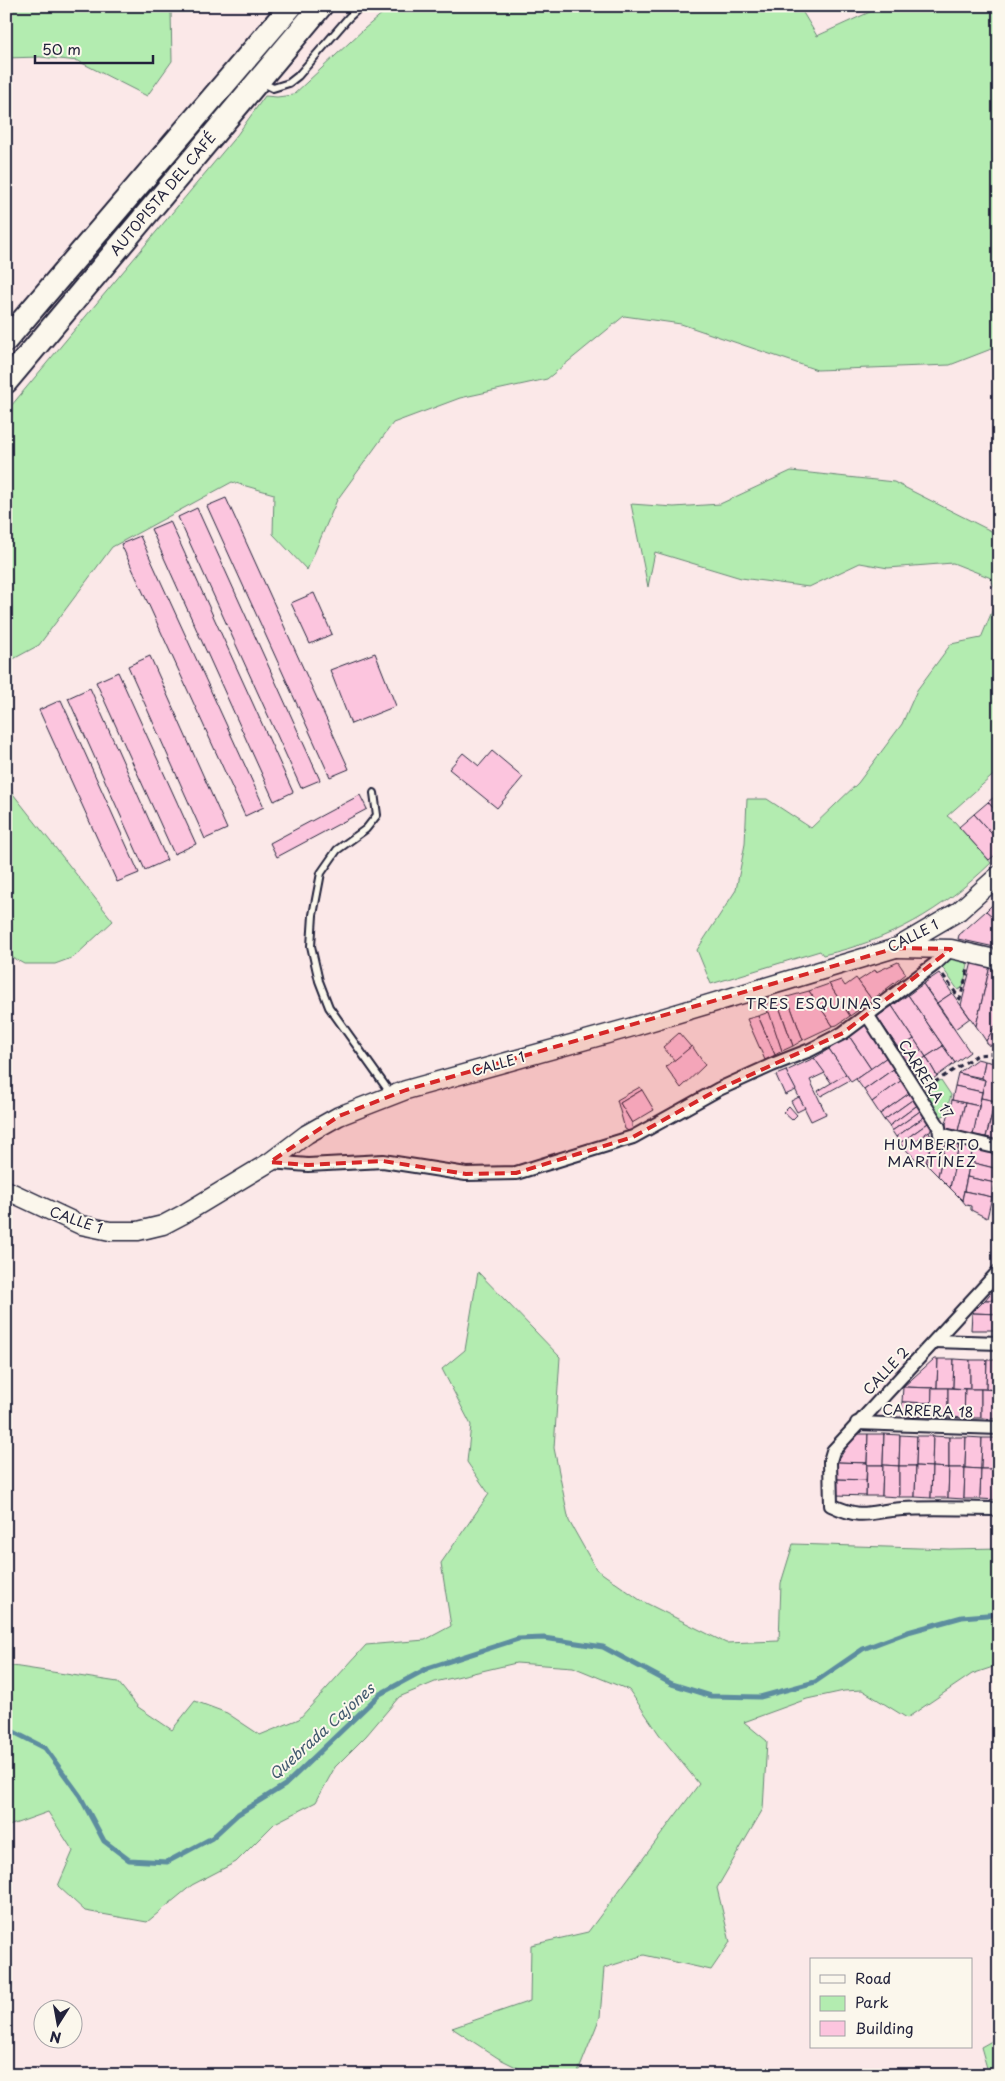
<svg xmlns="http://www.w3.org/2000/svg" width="1005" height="2081" viewBox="0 0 1005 2081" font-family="'Playpen Sans',sans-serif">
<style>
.green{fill:#b3ecb0;stroke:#6a8776}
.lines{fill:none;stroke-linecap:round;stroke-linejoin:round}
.stream{stroke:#5d8d9f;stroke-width:5}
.building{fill:#fcc5de;stroke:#22223b}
.lane-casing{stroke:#22223b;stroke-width:10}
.street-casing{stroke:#22223b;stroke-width:16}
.secondary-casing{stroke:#22223b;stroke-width:21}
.highway-casing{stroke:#22223b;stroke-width:26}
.path{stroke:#22223b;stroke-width:3;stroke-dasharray:5 4;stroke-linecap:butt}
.lane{stroke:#fbf7ec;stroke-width:6}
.street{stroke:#fbf7ec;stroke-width:12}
.secondary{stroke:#fbf7ec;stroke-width:18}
.highway{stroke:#fbf7ec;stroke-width:22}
.marked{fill:#d62828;fill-opacity:0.2;stroke:#d62828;stroke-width:4;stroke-dasharray:10 6;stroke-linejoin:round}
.labels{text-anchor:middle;stroke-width:4;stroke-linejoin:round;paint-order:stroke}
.street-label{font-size:14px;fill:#22223b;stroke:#fbf7ec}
.neighbourhood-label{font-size:15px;letter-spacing:1px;fill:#22223b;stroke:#fbf7ec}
.water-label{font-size:15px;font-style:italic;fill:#40586d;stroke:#fbf7ec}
</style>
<rect width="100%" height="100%" fill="#fbe8e8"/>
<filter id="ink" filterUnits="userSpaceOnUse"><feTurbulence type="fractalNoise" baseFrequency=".02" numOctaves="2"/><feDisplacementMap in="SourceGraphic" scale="10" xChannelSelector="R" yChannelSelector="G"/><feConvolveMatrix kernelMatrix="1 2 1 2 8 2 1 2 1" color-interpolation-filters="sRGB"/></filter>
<g filter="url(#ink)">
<!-- green -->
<g class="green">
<path d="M6,6H174L171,11L172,61L147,96L78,61L40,57L6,58Z"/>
<path d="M391,6H799L817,36L883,6H999V346L950,365L817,370L681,324L624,316L547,379L460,398L393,423L337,500L307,570L273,534L274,494L232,482L112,547L39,645L6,663V412L237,135L265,96L277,97L293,95L364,29Z"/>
<path d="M791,471L894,482L999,535V770L947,816L955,822L991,863C941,911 891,940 823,955L820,951L711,984L697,950L736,890L745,844L747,799H767L811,828L858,783L902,724L917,690L951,644L981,638L998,597L991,578L953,563L888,568L860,563L809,587L741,578L655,552L648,587L631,504L674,507L720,504Z"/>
<path d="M6,785L113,921L74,957L55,964H24L6,954Z"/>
<path d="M951,957L968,964L963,987L958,990L942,967Z"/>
<path d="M941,1080L951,1095L945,1115L940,1117L925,1091Z"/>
<path d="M478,1272L560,1357L554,1448L569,1521L596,1569L640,1600L726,1643L779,1641L781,1583L793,1544L950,1549L999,1548V1665L972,1674L907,1718L862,1690L844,1691L807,1699L744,1722L767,1741L763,1809L717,1888L730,1942L711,1970L644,1955L604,1968L600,2017L577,2075H523L524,2071L498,2058L452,2028L530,2001L531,1945L588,1932L699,1784L659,1734L629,1690L573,1667L516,1663L435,1682L399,1697L366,1736L335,1767L316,1802L275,1823L236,1862L192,1885L147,1922L85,1911L58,1886L73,1851L48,1812L6,1827V1665L118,1682L138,1707L172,1730L195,1701L227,1713L260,1735L299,1719L366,1645L425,1640L451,1626L441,1563L489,1494L467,1462L471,1425L442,1369L465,1350Z"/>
<path d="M999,2037V2075H989L981,2047Z"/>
</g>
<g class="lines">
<!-- stream -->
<path class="stream" d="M6,1728L45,1748L80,1796L104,1841L129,1860L167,1862L212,1838L238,1814L285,1785L380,1694L428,1668L518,1639L544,1638L603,1647L672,1684L711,1696L760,1697L815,1682L863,1649L908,1632L962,1617L999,1614"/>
</g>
<!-- building -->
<g class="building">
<path d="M226,498L349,769L330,777L207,506Z"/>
<path d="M197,508L320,780L301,788L178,517Z"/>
<path d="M170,521L293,792L274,801L151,529Z"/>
<path d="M140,536L264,807L245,816L121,544Z"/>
<path d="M314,593L332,634L310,644L291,603Z"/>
<path d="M375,653L396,706L351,724L330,670Z"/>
<path d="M150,656L227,829L205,839L128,666Z"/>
<path d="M118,672L196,844L174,854L96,682Z"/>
<path d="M90,688L167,860L145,870L68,698Z"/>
<path d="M61,700L139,873L117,882L39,710Z"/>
<path d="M492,751L523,777L497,808L449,769L463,753L479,766Z"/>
<path d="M998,794L999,795V815L988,802Z"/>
<path d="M360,795L367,809L277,857L270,843Z"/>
<path d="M988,802L999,815V842L974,814Z"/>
<path d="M974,814L999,842V852L989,860L959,827Z"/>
<path d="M998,899L999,922H998L986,911Z"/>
<path d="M986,911L999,922V948L958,939L959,935Z"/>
<path d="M898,962L906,974L872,1000L858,981L875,970L876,972Z"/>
<path d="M972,962L990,966L976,1026L961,1005Z"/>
<path d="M990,966L999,968V1012L996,1025L986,1041L976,1026Z"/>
<path d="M939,973L952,993L937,1003L923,984Z"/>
<path d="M856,978L872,1000L850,1016L829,984L841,980L845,986Z"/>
<path d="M829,984L850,1016L837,1025L833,1026L809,991Z"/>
<path d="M923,984L970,1052L955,1063L908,995Z"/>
<path d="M809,991L833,1026L803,1040L787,997Z"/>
<path d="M952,993L970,1018L955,1029L937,1003Z"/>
<path d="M908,995L943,1046L926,1057L892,1006Z"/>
<path d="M787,997L803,1040L793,1046L777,1001Z"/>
<path d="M777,1001L793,1046L782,1051L765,1004Z"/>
<path d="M892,1006L914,1039L899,1049L877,1017Z"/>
<path d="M769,1012L782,1051L775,1055L758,1016Z"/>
<path d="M758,1016L775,1055L765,1060L747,1019Z"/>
<path d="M865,1024L887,1057L871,1069L849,1036Z"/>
<path d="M996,1025H999V1046L988,1045L986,1041Z"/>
<path d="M679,1033L691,1047L675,1061L663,1047Z"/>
<path d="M849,1036L871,1069L851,1082L829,1049Z"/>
<path d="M914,1039L926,1057L911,1067L899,1049Z"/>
<path d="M692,1046L705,1065L681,1088L666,1067Z"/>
<path d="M943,1046L955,1063L937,1076L926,1057Z"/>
<path d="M829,1049L846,1074L832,1084L814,1058Z"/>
<path d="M887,1057L895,1068L864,1090L856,1079Z"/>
<path d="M926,1057L937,1076L924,1086L911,1067Z"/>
<path d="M814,1058L825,1073L810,1080L826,1114L811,1121L786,1071Z"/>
<path d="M977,1059L985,1061L982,1078L958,1073Z"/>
<path d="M985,1061L999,1064V1102L981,1098L985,1080L982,1078Z"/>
<path d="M895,1068L902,1080L872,1102L864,1090Z"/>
<path d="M786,1071L796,1090L785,1095L776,1075Z"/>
<path d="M958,1073L985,1080L982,1092L955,1086Z"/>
<path d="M846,1074L850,1080L821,1096L818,1091Z"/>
<path d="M902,1080L911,1092L880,1114L872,1102Z"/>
<path d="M955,1086L982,1092L979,1106L952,1100Z"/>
<path d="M640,1087L642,1090L620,1103L632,1123V1127L636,1132L632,1133L625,1129L617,1100Z"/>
<path d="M642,1090L654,1110L632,1123L620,1103Z"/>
<path d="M911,1092L915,1098L884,1120L880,1114Z"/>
<path d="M799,1097L805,1108L797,1112L791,1101Z"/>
<path d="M915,1098L919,1104L889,1126L884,1120Z"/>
<path d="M981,1098L995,1101L986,1137L973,1135Z"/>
<path d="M952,1100L965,1103L958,1131L945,1128Z"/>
<path d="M995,1101L999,1102V1121L991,1119Z"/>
<path d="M965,1103L979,1106L973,1135L958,1131Z"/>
<path d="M919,1104L923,1109L892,1131L889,1126Z"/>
<path d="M789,1106L797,1115L792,1120L783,1112Z"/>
<path d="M923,1109L927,1115L896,1137L892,1131Z"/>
<path d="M927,1115L931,1121L900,1143L896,1137Z"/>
<path d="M991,1119L999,1121V1140L986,1137Z"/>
<path d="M931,1121L935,1127L905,1149L900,1143Z"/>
<path d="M929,1131L932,1139L926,1164L919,1162L905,1149Z"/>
<path d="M932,1139L946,1142L938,1176L926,1164Z"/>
<path d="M946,1142L959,1145L950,1188L938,1176Z"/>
<path d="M959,1145L973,1148L962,1200L950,1188Z"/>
<path d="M973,1148L999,1154L998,1169L970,1162Z"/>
<path d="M970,1162L998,1169L995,1183L967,1177Z"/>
<path d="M967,1177L995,1183L992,1197L964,1191Z"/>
<path d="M964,1191L992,1197L987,1218L971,1210V1206L966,1205L962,1200Z"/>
<path d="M999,1283V1300H985Z"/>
<path d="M985,1300H999V1314L972,1313Z"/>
<path d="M972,1313L999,1314V1330H971Z"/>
<path d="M934,1359H938L937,1388L903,1387Z"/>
<path d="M938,1359H954L953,1388H937Z"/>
<path d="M954,1359L970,1360V1389L953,1388Z"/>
<path d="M970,1360H987L986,1389H970Z"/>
<path d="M987,1360H999V1390L986,1389Z"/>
<path d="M903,1387L932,1388V1403L902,1402Z"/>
<path d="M932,1388H948V1417H931Z"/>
<path d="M948,1388L965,1389L964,1418L948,1417Z"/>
<path d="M965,1389H981V1418H964Z"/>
<path d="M981,1389L998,1390L997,1419L981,1418Z"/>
<path d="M902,1402L932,1403L931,1417L902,1416Z"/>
<path d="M855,1434H868L867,1463L837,1462Z"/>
<path d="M868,1434H884L883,1465H867Z"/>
<path d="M884,1434L900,1435L899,1466L883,1465Z"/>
<path d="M900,1435L917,1436L916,1466H899Z"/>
<path d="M917,1436H933L932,1467L916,1466Z"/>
<path d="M933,1436L949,1437V1468L932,1467Z"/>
<path d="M949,1437H966L965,1468H949Z"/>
<path d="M966,1437L982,1438L981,1469L965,1468Z"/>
<path d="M982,1438H999L998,1469H981Z"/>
<path d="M837,1462L867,1463L866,1480L836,1479Z"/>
<path d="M867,1465H883L882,1496H866Z"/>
<path d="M883,1465L899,1466V1497L882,1496Z"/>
<path d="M899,1466H916L915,1497H899Z"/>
<path d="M916,1466L932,1467L931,1498L915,1497Z"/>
<path d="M932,1467L949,1468L948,1498H931Z"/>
<path d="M949,1468H965L964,1499L948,1498Z"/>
<path d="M965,1468L981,1469L980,1499H964Z"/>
<path d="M981,1469H998L997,1500L980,1499Z"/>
<path d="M836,1479L866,1480V1496L836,1495Z"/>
</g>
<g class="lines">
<!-- lane casing -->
<g class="lane-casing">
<g id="lane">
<path d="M263,80L267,85L273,88L289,83L298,76L349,17L361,6"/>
<path d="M374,793L377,815L366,829L337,850L321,873L313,915L311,946L319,981L329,1007L391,1094"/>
</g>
</g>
<!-- street casing -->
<g class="street-casing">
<g id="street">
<path d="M868,1016L939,1127L940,1134L999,1148"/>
<path d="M270,1162L308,1165L383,1161L466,1174L516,1173L633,1137L719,1089L772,1065L810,1050L843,1033L935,964L951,949"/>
<path d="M999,1271L833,1451L830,1461L831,1505C865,1521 869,1511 902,1509C934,1507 967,1509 999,1509"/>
<path d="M935,1341L999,1343"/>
<path d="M857,1423L999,1428"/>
</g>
</g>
<!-- secondary casing -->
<g class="secondary-casing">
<g id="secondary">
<path d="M897,948L951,949L999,960"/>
<path d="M6,1190L81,1225L110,1231H138L163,1225L182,1215L270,1162L307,1134L339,1116L406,1090L629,1028L896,948L959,911L999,875"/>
</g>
</g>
<!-- highway casing -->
<g class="highway-casing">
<g id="highway">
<path d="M6,340L291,6"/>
<path d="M6,382L321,6"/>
</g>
</g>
<!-- path -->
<g class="path">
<path d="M943,975L960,999L968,969"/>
<path d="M927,1087L977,1055L999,1053"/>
<path d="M993,1213L999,1189"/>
</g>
<!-- lane -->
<use href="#lane" class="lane"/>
<!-- street -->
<use href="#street" class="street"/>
<!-- secondary -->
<use href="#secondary" class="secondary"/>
<!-- highway -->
<use href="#highway" class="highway"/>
</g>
</g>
<!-- marked area -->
<path class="marked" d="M896,948L951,949L843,1033L719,1089L633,1137L516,1173L466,1174L383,1161L308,1165L270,1162L339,1116L406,1090Z"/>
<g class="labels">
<!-- street labels -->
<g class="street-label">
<text transform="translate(163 194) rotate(-50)" y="5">AUTOPISTA DEL CAFÉ</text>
<text transform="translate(913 936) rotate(-27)" y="5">CALLE 1</text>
<text transform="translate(498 1064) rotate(-16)" y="5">CALLE 1</text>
<text transform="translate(926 1079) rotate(58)" y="5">CARRERA 17</text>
<text transform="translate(76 1220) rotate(19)" y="5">CALLE 1</text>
<text transform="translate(886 1371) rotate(-47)" y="5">CALLE 2</text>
<text transform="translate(928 1411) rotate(2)" y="5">CARRERA 18</text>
</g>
<!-- neighbourhood labels -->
<g class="neighbourhood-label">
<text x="814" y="1009">TRES ESQUINAS</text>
<text x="932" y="1150">HUMBERTO<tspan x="932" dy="17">MARTÍNEZ</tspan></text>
</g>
<!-- water labels -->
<g class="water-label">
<text transform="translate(322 1732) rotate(-42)" y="5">Quebrada Cajones</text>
</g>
</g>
<!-- margin -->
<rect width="1005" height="2081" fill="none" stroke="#fbf7ec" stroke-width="25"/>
<rect x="12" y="12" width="980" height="2056" fill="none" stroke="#22223b" stroke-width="2" filter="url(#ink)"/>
<!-- legend -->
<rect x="810" y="1958" width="162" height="90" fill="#fbf7ec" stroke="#a4a2a5"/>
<rect x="820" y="1975" width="25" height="8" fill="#fbf7ec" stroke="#a4a2a5"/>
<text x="855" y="1984" font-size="15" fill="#22223b">Road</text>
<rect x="820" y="1996" width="25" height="15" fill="#b3ecb0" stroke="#a4a2a5"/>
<text x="855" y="2008" font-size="15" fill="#22223b">Park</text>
<rect x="820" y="2021" width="25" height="15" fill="#fcc5de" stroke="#a4a2a5"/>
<text x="855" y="2034" font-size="15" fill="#22223b">Building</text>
<!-- north arrow -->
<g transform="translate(58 2024) rotate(191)"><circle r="24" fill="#fbf7ec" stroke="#a4a2a5"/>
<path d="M0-4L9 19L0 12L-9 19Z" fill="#22223b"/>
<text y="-8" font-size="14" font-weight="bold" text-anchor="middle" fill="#22223b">N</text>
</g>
<!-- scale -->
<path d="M35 55v8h118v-8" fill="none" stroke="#22223b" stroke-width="2.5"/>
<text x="42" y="55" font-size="15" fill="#22223b" stroke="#fbf7ec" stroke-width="4" paint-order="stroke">50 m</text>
</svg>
